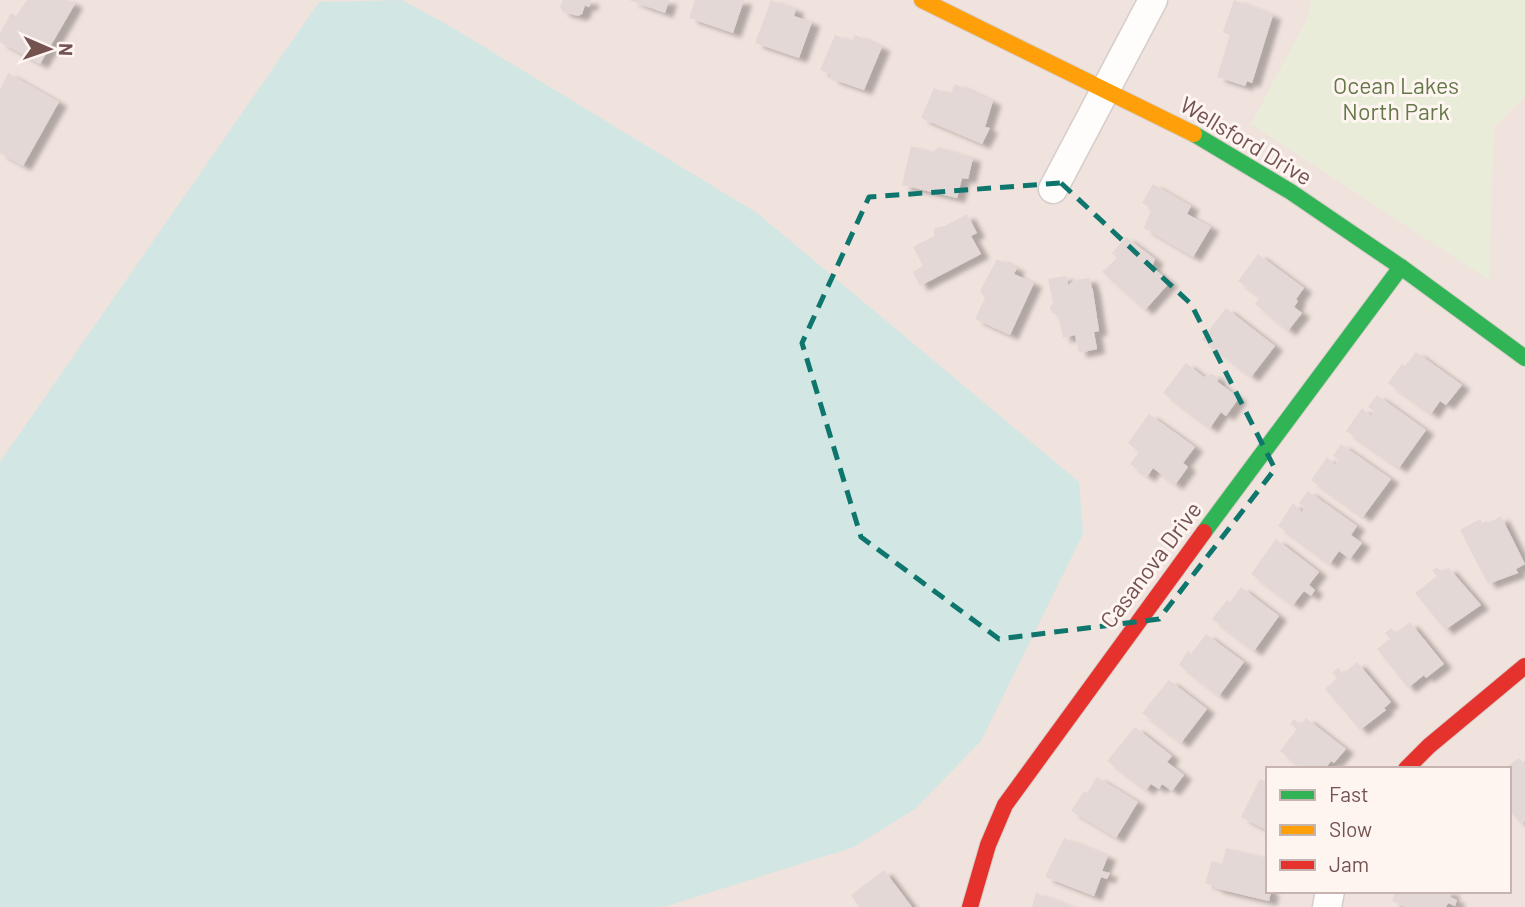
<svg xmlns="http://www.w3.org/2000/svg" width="1525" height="907" viewBox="0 0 1525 907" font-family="Barlow,sans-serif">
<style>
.residential{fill:#f0e2dd;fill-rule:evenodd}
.green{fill:#eaecda}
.water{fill:#d2e7e3}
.building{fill:#e4d8d6;filter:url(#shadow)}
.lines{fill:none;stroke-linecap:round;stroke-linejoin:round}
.street-casing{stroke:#d6cdca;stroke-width:31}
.fast-casing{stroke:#d7cdca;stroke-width:18}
.slow-casing{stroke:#d7cdca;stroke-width:18}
.jam-casing{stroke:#d7cdca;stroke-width:18}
.street{stroke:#fefdfc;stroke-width:28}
.fast{stroke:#30b455;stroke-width:16}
.slow{stroke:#ff9f0a;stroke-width:16}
.jam{stroke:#e5322d;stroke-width:16}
.marked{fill:none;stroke:#0f766e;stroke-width:5;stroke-dasharray:14 9;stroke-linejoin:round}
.labels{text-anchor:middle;stroke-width:6;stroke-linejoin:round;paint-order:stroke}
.park-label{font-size:23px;fill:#657849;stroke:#fef5f1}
.street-label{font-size:23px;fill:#745250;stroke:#fef5f1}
</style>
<defs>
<filter id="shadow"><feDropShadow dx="8" dy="4.5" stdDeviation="2" flood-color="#0004"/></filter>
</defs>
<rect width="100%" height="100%" fill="#f8f1ee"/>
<!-- residential -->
<path class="residential" d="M0,0H1525V907H0ZM1268,769H1509V891H1268Z"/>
<!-- green -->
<path class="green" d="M1311,0H1525V96L1494,127L1489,280L1251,124L1308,17Z"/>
<!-- water -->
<path class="water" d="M402,0L448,25L757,213L1079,482L1083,534L981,741L915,809L854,847L664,907H0V462L319,2Z"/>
<!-- building -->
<g class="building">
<path d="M27,0H68L75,4L40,64L0,42V33L11,13L16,16Z"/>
<path d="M563,0H591L589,7L585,5L582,14L578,16L563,12L560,7Z"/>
<path d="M629,0H669L665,13Z"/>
<path d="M695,0H744L733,33L689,18Z"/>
<path d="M771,0L796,9L794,16L812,22L799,58L755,43Z"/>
<path d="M1234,0L1273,15L1252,83L1247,81L1245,86L1217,77L1230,35L1223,32Z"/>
<path d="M835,35L852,42L855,35L882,47L864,90L832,79L830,74L820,70Z"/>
<path d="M8,73L59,102L23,166L0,153V90Z"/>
<path d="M955,84L993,101L985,127L990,128L982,144L921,118L934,88L950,95Z"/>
<path d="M911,146L933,152L939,147L973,158L968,179L962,178L957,198L902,185Z"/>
<path d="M1153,184L1191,206L1187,214L1211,227L1193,257L1144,228L1152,208L1142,203Z"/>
<path d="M967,214L977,233L971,236L981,254L920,286L913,272L923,266L913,247L934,236V228L945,226Z"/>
<path d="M1126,237L1155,259L1152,267L1170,282L1145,310L1102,272L1117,258L1112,253Z"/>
<path d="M1258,254L1304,288L1296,299L1298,301L1294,307L1302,313L1288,331L1255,304L1260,297L1238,281Z"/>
<path d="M997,259L1017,268L1014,274L1034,283L1010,335L975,319L985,298L980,291Z"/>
<path d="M1066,276L1068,285L1075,280L1089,278L1093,291L1099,331L1094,332L1097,349L1079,353L1075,335L1063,338L1058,315L1052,313L1050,307L1053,303L1048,279Z"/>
<path d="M1226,308L1275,346L1251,377L1202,339Z"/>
<path d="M1416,352L1462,385L1446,405L1440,401L1431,414L1388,383L1402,364L1405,366Z"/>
<path d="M1186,363L1204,377L1212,374L1218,378V382L1239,398L1226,416L1221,412L1210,428L1163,393Z"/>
<path d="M1377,395L1426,430L1399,468L1346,431L1362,408L1371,416L1374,411L1368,407Z"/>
<path d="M1149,414L1195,447L1183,463L1188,467L1175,485L1153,468L1147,477L1130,464L1139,452L1128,443Z"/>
<path d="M1341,444L1391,479L1363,517L1311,480L1327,457L1335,465L1339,460L1333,456Z"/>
<path d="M1308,491L1357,526L1351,535L1362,543L1350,559L1339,551L1330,564L1278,526L1293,503L1302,512L1305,507L1299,503Z"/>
<path d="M1501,516L1525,564L1516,569L1518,573L1488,584L1460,530L1480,519L1484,526Z"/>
<path d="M1276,539L1319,572L1309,585L1315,590L1311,596L1304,591L1293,605L1251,574Z"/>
<path d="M1437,567L1442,573L1448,567L1481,605L1445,630L1415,593L1437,576L1432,570Z"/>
<path d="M1241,587L1279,616L1254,651L1212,619L1227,600L1230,602Z"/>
<path d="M1410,622L1444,664L1426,678L1424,675L1408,688L1377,649L1390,639L1385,633L1391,628L1396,633Z"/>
<path d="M1206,634L1244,662L1219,696L1179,665L1188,651L1191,654Z"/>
<path d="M1357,662L1391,702L1384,708L1386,710L1360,730L1325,689L1337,678L1332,673L1338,668L1343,674Z"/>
<path d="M1169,680L1207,709L1181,743L1142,713Z"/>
<path d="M1306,718L1346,749L1334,763L1331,761L1325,769H1302L1280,751L1297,729L1290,724L1294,719L1301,725Z"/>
<path d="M1135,727L1172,756L1167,762L1184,775L1172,791L1162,784L1159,789L1151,784L1146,790L1107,761Z"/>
<path d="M1519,758L1525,765V821L1521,824L1509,810V769H1503Z"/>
<path d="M1097,777L1138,802L1116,838L1071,811L1084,791L1087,793Z"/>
<path d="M1260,779L1268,783V831L1241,817Z"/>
<path d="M1064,838L1108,856L1102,871L1110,873L1107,879L1101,877L1094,896L1045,877Z"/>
<path d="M1226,848L1268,858V891H1271L1269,901L1214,888L1215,886L1205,883L1212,861L1222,864Z"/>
<path d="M884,870L912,907H859L851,895Z"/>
<path d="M1396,891H1452L1450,897L1457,900L1455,906L1448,903L1446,907H1406L1392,901Z"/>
<path d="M1036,893L1072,907H1032Z"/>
</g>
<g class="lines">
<!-- street casing -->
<g class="street-casing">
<g id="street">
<path d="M1053,189L1153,0"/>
<path d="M1327,907L1330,891"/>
</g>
</g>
<!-- fast casing -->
<g class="fast-casing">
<g id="fast">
<path d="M1194,134L1291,192L1401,267L1525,358"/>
<path d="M1204,532L1401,267"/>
</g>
</g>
<!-- slow casing -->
<g class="slow-casing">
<path id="slow" d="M922,0L1194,134"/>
</g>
<!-- jam casing -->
<g class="jam-casing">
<g id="jam">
<path d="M1406,769L1429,746L1525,666"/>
<path d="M970,907L988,845L1005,805L1204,532"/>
</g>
</g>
<!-- street -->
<use href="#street" class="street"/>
<!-- fast -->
<use href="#fast" class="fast"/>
<!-- slow -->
<use href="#slow" class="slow"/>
<!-- jam -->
<use href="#jam" class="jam"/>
</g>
<!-- marked area -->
<path class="marked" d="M1061,183L1191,304L1275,469L1159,619L999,639L861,537L802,343L869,197Z"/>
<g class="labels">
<!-- park labels -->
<g class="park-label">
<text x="1396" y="94">Ocean Lakes<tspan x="1396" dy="26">North Park</tspan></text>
</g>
<!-- street labels -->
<g class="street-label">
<text transform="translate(1246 141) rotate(31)" y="8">Wellsford Drive</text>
<text transform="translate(1151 565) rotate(-53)" y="8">Casanova Drive</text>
</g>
</g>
<!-- legend -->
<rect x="1266" y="767" width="245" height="126" fill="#fef5f1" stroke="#c7b4b1" stroke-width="2"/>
<rect x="1280" y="790" width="35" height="10" fill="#30b455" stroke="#c7b4b1" stroke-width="2"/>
<text x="1329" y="802" font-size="21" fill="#745250">Fast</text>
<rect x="1280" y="825" width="35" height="10" fill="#ff9f0a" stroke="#c7b4b1" stroke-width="2"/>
<text x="1329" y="837" font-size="21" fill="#745250">Slow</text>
<rect x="1280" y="860" width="35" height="10" fill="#e5322d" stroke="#c7b4b1" stroke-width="2"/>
<text x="1329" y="872" font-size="21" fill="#745250">Jam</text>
<!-- north arrow -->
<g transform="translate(49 49) rotate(92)" stroke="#fef5f1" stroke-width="5" paint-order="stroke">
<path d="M0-5L12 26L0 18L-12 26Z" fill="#745250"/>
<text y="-10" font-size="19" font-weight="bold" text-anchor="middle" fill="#745250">N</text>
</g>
</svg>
